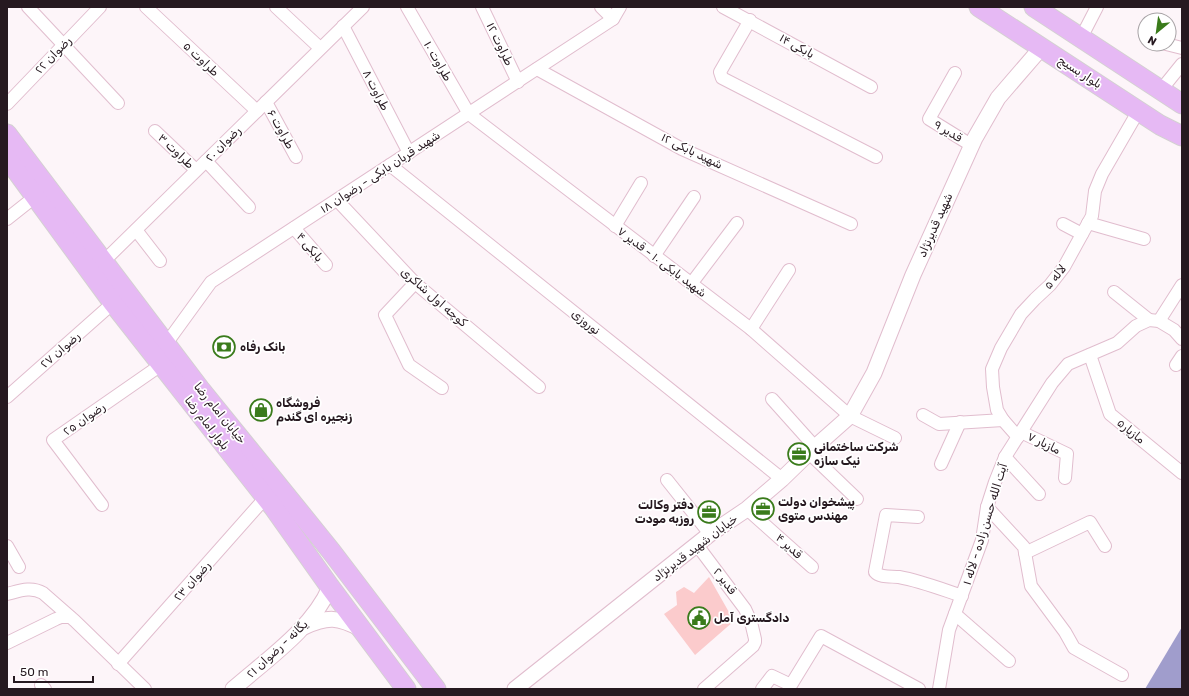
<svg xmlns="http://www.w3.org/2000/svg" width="1189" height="696" viewBox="0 0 1189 696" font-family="Rubik,'Noto Naskh Arabic',sans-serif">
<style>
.water{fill:#a09dcc}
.building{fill:#fbcbcc}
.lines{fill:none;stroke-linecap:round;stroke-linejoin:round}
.minor-casing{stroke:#e1bdce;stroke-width:14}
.tertiary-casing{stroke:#e1bdce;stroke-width:17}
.primary-casing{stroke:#d4d1d2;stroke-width:21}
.minor{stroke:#fff;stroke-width:12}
.tertiary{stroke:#fff;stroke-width:15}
.primary{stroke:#e6b9f4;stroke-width:19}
.labels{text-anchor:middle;stroke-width:3.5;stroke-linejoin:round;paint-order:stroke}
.street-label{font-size:12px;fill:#261920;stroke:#fff}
.poi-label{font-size:12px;font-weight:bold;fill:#261920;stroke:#fff;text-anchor:start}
</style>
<rect width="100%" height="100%" fill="#fdf5f9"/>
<!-- water -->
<path class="water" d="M1182,627V689H1145Z"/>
<!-- building -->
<path class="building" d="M709,577L734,621L695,655L664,614L677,605L676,592L684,587L694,593Z"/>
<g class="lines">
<!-- minor casing -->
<g class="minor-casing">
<g id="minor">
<path d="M28,7L118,103"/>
<path d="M146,7L257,111"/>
<path d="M276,7L320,48"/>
<path d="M407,7L469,114L751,329L850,416L895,438"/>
<path d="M482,7L518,82"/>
<path d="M601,7L613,19"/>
<path d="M723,7L871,87"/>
<path d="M750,20L720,72L722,78L876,157"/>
<path d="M343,26L409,153"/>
<path d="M1081,38L1097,7"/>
<path d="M1166,44L1182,48"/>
<path d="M537,69L682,149L851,224"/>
<path d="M955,73L929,119L971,145"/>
<path d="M1161,90L1182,64"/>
<path d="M266,102L296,157"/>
<path d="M7,104L100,7"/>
<path d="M155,131L196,170"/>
<path d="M206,161L249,207"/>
<path d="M390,165L782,479"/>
<path d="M337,200L415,283L539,387"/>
<path d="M7,219L36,196"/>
<path d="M1088,223L1144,239"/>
<path d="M1063,224L1082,234"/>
<path d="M615,226L641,183"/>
<path d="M294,228L326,265"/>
<path d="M136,230L160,261"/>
<path d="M654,256L694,197"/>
<path d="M104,261L363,7"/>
<path d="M415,283L385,315L409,365L442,388"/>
<path d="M691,284L737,223"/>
<path d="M1114,292L1149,320"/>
<path d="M1159,321L1182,285"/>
<path d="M751,329L789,270"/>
<path d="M166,344L211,282L613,19L620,7"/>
<path d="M1090,355L1110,414L1182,473"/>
<path d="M1176,365L1182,356"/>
<path d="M7,397L113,303"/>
<path d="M772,399L815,447"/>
<path d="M923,415L939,424L1003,420"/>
<path d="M1021,432L1067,454L1065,478"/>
<path d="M1018,437L1003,420L997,410L993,387L992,369L1001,348L1021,314L1035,299L1050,285L1064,267L1092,216L1095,191L1102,174L1139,110"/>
<path d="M809,453L857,499"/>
<path d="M1005,457L1039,494"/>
<path d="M941,464L960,422"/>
<path d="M667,480L710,534"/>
<path d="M102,505L53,440L161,365"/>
<path d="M987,507L1024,547L1031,586L1065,632L1074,648L1122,675"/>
<path d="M747,509L812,567"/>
<path d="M918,517L886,515L875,572C880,578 892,576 899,577C921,581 941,589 962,596"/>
<path d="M697,545L745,609L751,622L755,639V642L753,646L704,689"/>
<path d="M7,546L19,567"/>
<path d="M1025,553L1090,522L1105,546"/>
<path d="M7,594C19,591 31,586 43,593L75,621L145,689"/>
<path d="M955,614L1009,661"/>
<path d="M7,643L56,619L61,617H70"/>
<path d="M118,664L266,497"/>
<path d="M41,685L45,689"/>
<path d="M762,689L772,676L791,685L821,636L919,689"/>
<path d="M939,689L949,630L982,540L987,507L995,482L1005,457L1052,383L1068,364L1117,343L1136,326L1149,320L1159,321L1174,330L1182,339"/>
</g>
</g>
<!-- tertiary casing -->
<g class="tertiary-casing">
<g id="tertiary">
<path d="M304,627C328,616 338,617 361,629"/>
<path d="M233,689C266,660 313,628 330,587"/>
<path d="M515,689L710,534L747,509L782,479L815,447L850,416L874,373L913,275L975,138L998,98L1042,47"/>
</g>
</g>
<!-- primary casing -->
<g class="primary-casing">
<g id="primary">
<path d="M979,7L1160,125L1182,136"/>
<path d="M1034,7L1182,104"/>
<path d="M7,134L200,389L331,551L436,689"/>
<path d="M7,158L113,303L274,508L330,587L406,689"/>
</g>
</g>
<!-- minor -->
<use href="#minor" class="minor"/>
<!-- tertiary -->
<use href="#tertiary" class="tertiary"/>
<!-- primary -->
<use href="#primary" class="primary"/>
</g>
<!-- icons -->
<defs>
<g id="bank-ring" transform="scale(1.15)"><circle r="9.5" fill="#fff" stroke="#3a7b1b" stroke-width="1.5"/><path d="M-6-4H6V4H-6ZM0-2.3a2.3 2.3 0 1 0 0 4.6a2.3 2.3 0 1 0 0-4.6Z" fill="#3a7b1b"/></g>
<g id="shop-ring" transform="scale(1.15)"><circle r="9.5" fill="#fff" stroke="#3a7b1b" stroke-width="1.5"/><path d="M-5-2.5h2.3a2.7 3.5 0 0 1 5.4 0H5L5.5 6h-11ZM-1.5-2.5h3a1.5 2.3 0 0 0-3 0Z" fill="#3a7b1b"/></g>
<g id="office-ring" transform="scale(1.15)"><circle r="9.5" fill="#fff" stroke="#3a7b1b" stroke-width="1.5"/><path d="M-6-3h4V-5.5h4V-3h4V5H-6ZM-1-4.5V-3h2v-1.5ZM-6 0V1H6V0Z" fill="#3a7b1b"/></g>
<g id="civic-ring" transform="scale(1.15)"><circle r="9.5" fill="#fff" stroke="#3a7b1b" stroke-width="1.5"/><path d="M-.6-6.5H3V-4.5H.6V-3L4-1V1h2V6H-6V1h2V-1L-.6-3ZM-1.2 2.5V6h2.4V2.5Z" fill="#3a7b1b"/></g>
</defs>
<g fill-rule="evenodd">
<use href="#bank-ring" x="224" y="347"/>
<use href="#shop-ring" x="261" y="410"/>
<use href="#office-ring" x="799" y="454"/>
<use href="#office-ring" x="763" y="509"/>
<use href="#office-ring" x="709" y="512"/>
<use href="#civic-ring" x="699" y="618"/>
</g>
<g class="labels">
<!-- street labels -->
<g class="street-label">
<text transform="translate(500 44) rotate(64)" y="4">طراوت ۱۲</text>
<text transform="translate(797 46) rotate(29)" y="4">بابکی ۱۴</text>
<text transform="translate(53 55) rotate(-46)" y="4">رضوان ۲۲</text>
<text transform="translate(201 59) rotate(43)" y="4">طراوت ۵</text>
<text transform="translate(438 61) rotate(60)" y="4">طراوت ۱۰</text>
<text transform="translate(1080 72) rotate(33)" y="4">بلوار بسیج</text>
<text transform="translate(376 90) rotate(63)" y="4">طراوت ۸</text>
<text transform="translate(281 129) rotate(61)" y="4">طراوت ۶</text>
<text transform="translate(948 131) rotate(31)" y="4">قدیر ۹</text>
<text transform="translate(223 144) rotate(-45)" y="4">رضوان ۲۰</text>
<text transform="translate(176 151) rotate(44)" y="4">طراوت ۳</text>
<text transform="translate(692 151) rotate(26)" y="4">شهید بابکی ۱۲</text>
<text transform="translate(380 172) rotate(-33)" y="4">شهید قربان بابکی - رضوان ۱۸</text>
<text transform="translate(935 225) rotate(-66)" y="4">شهید قدیرنژاد</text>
<text transform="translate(310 247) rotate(50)" y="4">بابکی ۴</text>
<text transform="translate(662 262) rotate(37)" y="4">شهید بابکی ۱۰ - قدیر ۷</text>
<text transform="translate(1055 277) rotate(-51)" y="4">لاله ۵</text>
<text transform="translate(434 297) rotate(41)" y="4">کوچه اول شاکری</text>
<text transform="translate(586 322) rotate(39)" y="4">نوروزی</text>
<text transform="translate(60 350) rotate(-41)" y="4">رضوان ۲۷</text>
<text transform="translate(220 413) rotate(51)" y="4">خیابان امام رضا</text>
<text transform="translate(84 419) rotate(-35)" y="4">رضوان ۲۵</text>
<text transform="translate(207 423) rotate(52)" y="4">بلوار امام رضا</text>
<text transform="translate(1131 431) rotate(39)" y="4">مازیار۵</text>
<text transform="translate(1044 443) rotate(26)" y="4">مازیار ۷</text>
<text transform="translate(985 524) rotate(-73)" y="4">آیت الله حسن زاده - لاله ۱</text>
<text transform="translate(789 546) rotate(42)" y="4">قدیر ۴</text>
<text transform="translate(695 548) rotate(-37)" y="4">خيابان شهيد قديرنژاد</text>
<text transform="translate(192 581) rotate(-48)" y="4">رضوان ۲۳</text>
<text transform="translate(725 581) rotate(53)" y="4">قدیر ۲</text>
<text transform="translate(277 649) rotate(-43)" y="4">یگانه - رضوان ۲۱</text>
</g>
<!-- poi labels -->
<g class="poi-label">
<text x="240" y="351">بانک رفاه</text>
<text x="276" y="407">فروشگاه<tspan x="276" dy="14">زنجیره ای گندم</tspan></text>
<text x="814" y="451">شرکت ساختمانی<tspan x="814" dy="14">نیک سازه</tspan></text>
<text x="778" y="506">پیشخوان دولت<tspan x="778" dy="14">مهندس متوی</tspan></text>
<text x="694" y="509" text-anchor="end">دفتر وکالت<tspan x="694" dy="14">روزبه مودت</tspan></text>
<text x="714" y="622">دادگستری آمل</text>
</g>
</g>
<!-- border -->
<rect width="1189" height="696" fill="none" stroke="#261920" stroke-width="16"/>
<!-- north arrow -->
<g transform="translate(1157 32) rotate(209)"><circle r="19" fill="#ffffff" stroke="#a8a3a6"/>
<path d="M0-3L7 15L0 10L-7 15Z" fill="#3a7b1b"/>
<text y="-6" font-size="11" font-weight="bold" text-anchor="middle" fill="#261920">N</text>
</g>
<!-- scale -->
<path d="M14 676v6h79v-6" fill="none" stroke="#261920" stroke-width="2"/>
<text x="20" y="676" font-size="12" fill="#261920" stroke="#ffffff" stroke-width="3" paint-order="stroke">50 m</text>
</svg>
